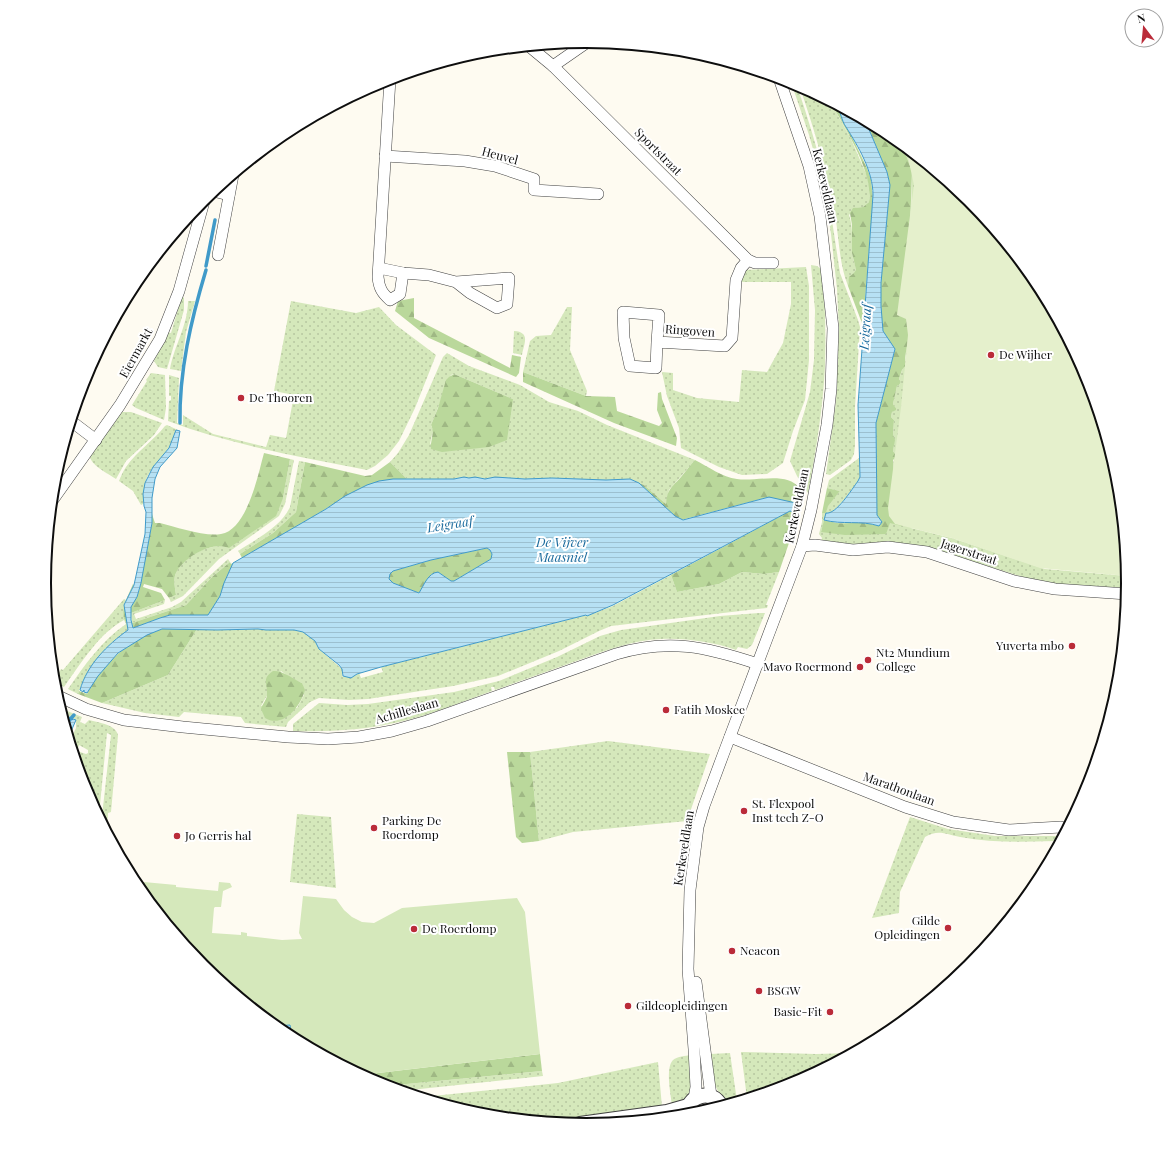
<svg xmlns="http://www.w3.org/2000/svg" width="1172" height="1166" viewBox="0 0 1172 1166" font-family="'Playfair Display',serif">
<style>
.grass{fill:url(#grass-dots);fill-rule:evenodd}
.forest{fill:url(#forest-firs)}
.park{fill:#d5e8bb}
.pitch{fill:#e5f0cc}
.water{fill:url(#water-rules);stroke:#409ac9;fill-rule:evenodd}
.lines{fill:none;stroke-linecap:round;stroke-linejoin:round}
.stream{stroke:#409ac9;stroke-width:3.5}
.minor-casing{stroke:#414141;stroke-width:12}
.tertiary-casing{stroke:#414141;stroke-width:16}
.minor{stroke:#fff;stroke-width:11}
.tertiary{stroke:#fff;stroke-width:14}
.poi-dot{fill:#ba2b39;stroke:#fff;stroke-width:1.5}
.labels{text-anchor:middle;stroke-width:4;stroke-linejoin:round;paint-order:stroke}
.street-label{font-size:12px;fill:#0e0e0e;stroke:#fff}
.poi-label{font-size:12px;fill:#0e0e0e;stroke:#fff;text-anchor:start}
.water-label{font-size:13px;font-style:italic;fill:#1b6b9d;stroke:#fff}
.rim{fill:none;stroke:#0e0e0e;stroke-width:2}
</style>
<defs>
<pattern id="grass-dots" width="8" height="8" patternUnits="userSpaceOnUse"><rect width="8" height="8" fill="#d5e8bb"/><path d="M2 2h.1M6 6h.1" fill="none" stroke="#b6c6a0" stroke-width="1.8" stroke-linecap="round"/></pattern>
<pattern id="forest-firs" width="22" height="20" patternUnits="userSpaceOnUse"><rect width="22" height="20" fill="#bad89b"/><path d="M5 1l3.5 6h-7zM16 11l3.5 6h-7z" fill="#9fb884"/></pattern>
<pattern id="water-rules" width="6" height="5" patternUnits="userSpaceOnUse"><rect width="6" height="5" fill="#b7e1f4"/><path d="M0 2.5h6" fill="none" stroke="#9cc0d0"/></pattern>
</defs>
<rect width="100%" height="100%" fill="#fefbf1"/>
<!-- grass -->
<g class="grass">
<path d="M791,82L796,83C807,115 817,147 825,180L822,181L809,135Z"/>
<path d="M799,85L831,103L851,139L867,176L870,189L869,202L863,207L855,208L849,215C854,229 851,244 853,258C854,262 856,267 856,271C855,276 848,276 848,286C839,263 839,238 835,214C826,170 814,128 799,85Z"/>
<path d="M906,147L968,199L911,528L952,538L1045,569L1127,576V588L1057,584L1026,578L924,546L896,543L848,544L821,541L822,538L819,534L822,522V513H826L827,506L840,491L827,488L829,480L859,458L860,477L858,481C851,490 836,514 826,514L821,532L890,522L895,524V475L893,464L895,454L893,451L894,444L893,435L894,420L891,417L892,412L896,408L893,404L897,386L899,385L901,382L899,379L905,362L906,352L909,320L912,171L906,155Z"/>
<path d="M828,194L840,273L858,320L860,327L855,407V445L854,454L851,460L830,475L826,474L836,402L839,330L837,289L831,234L825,195Z"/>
<path d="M811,265L817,266L821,269L823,274C825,304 826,335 825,366C823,408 816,451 808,493L797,476L790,461L810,392L814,360L815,310Z"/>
<path d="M806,267L809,286V360L805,400L793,431L783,463L767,474L742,475L719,467L681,448L679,428L667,396L662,372L673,373V390L697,398L739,402L742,370L767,372L783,343L791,304V282H740L745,270Z"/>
<path d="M182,296L184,298V310L167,369L158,367L154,361L168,332L171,333Z"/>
<path d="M188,301H195L186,332L181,371L170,369C174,346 188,325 188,301Z"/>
<path d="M291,301L356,313L379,307L396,325L436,355L415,408L399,441L388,455L375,466L367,470C300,457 232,445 168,421L169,401L171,400V396H169V375L179,378L177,423L183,425V415L213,434L266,447L270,435L286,438L294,395L274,391Z"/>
<path d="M567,307H572L570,350L587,391L586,396L523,372L530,341L536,336L551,335Z"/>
<path d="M514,331C531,332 524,344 522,355L513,353Z"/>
<path d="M447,353L469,366L520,385L549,402L578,411L607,425L695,460L669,490L666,504L644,485L630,479L606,480L552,478L525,479L495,477L485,479L475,477L469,478L464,477L454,479H407L390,462L398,453L409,435L443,357ZM454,374L513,399L430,444L433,430L431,425L451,375Z"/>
<path d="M151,373L165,375L166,408L164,420L136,408L132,405L147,381L146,380Z"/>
<path d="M122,412H131L162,423L154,435L126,461L116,479C109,474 90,465 90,456Z"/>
<path d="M167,425L178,430H176L169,448L153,467L147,477L144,489L143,504L141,505L133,491L119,481C121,476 123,471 126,467C137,451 153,441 165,426Z"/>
<path d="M290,459L294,460L285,504L279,516L219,559L183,596L171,602L169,598L176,595C175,588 173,579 176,573C184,555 207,545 226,546L283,498Z"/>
<path d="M299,461L305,462L296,512L273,533L240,554L238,551C256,539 281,527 290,507Z"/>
<path d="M228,559L230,562L212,577L186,605L132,623L131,613L165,600L164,604L134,614L136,619L172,607L181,602Z"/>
<path d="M742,572L764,574L779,572L766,605H768L767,608L611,626L599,631L559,651L498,676L453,686L368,699L349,700L319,698L310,702L288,722L286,727L245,723L241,717L184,712L179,717L145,713L102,703L168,675L197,629L237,630L258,629L267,630H294L303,632L315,641L319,649L342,669V675L343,677L345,676L351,678L359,673L361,678L383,672L381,667L587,615V616L613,606L671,575L677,592L719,584ZM281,671L292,679L302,683L304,695L297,708L261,706Z"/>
<path d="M124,599L126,600L124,605V620C99,633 80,665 64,687L54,682L61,669L63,670Z"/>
<path d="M759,613H765L752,645L747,649L738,647L736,650C712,642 687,638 661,639C632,640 605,651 579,660C551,670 523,680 495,690L494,687H491L492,691C461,702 431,715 399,722C364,730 329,732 293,731V724L319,703L347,705L368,704L454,692L499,681L557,657L600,636L621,630L720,616Z"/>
<path d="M127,621L128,630C105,646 87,668 78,694L68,689C85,665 101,641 126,624L125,622Z"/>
<path d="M60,708L82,717L80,722L85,724L89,720C99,723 115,724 118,735L111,812L108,813L107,830L85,790L77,763L80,755L75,756L70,741L76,728V720L69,716L65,723L62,711ZM107,733L111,735L102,816L99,815ZM79,745L88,750V753L86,754L77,751Z"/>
<path d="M608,741L710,754L687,821L573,832L539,841L530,752Z"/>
<path d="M297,814L331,817L336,888L290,882Z"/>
<path d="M910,817L948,829L995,836H1062L1054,851V841C1022,842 991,843 960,837C946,834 938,829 925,837L900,892L899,913L872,918Z"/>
<path d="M741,1052L816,1054L851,1053L793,1084L747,1098Z"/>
<path d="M730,1053L737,1101C711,1099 713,1074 710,1054Z"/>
<path d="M691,1055L692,1086L686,1099L672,1106C671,1095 665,1068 673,1060C678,1056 685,1056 691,1055Z"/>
<path d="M658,1062L662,1107L556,1122L480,1115L423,1097L558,1083Z"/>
<path d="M542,1071L543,1076L401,1091L386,1086Z"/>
</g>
<!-- forest -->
<g class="forest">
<path d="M831,103L835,105L841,114L867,168L871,179L873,199L863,326L848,286L849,277L854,273L856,270L852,253V225L850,213L853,208L863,207L869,202C874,173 845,128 831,103Z"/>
<path d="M865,120L887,132L906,147V155L912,171L907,317L911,321L905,358V366L902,370L899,379L901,382L899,385L897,386L893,404L896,408V410L892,412L891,417L894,420L893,435L895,440L893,451L895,454V458L893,460V464L902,526L890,523L886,534L845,535L821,532L824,520C828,521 833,522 837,523C852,524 864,521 878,526L882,522L877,515L876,423L895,349L883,331L881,306V283L890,185L887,172Z"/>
<path d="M414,298V318L510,368L512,355L521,357L519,373L516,377L429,338L395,311L398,301Z"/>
<path d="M523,372L586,396L615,397L617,411L659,426L662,423L657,410L658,393L661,392L662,399L677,438L676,446L614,423L523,382Z"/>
<path d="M454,374L513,399L507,440L489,447L442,452L431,449C430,441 435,432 431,425L438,408L446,380L449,377Z"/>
<path d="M264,453L290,459L283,498L276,516L229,548C212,541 184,557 176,573C173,579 175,588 176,595L169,598L162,589L144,584L143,587L161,593L165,600L131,613V607L139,591L152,523V514L155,523H160C176,527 205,537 221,534C247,530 258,475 264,453Z"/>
<path d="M695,460C709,467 722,477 737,479C755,482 788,471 799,488C801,492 803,495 802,500L801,499L790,540L779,572L764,574L742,572L719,584L677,592L671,575L790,511L769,497L681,520L675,516L639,483L644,485L666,504C667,489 672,487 681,477C686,471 690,465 695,460Z"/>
<path d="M305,462L365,476L372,475L390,462L407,479C365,480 348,496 314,516C290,530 266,544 242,558L240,554L273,533L296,512Z"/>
<path d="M827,488L840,491L828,506L826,513H822Z"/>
<path d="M487,548L490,550L492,554L491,559L454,581H451L438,572L431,575L419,593L393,583L389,579L390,574L393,571L431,560Z"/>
<path d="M230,562L231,564L233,563L232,566L224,583L220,596L208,615H170L160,618L133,628L132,623L186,605L212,577Z"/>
<path d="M133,584L134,585L124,605L127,621L125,622C120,609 128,596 133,584Z"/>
<path d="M162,629H197L168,675L102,703L78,694L79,691L87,694C96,671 125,644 148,634C153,632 158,631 162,629Z"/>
<path d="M273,671C282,670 293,679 302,683L305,690C301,706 283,729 265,718L261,709C262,704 267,700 267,694C268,684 261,679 273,671Z"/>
<path d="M507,752H530L539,841L522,843L516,837Z"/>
<path d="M540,1054L542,1071L386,1086L378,1084L361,1075Z"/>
</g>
<!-- park -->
<path class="park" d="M133,881L176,885V887L218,891L219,882L230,883L232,887L223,891L221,907H215L214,908L212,933L241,935V932L247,933V936L282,940L302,939L299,933L303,896L336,899L344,910L352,917L362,922L374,923L402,908L517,898L525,912L540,1054L361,1075L285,1034L203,966Z"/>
<!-- pitch -->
<path class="pitch" d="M906,148L969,200L1037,282L1087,376L1118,477L1127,576L1040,568L952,538L895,524L889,516L888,508L901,407L908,335L906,319L897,315L914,185Z"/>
<!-- water -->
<g class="water">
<path d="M835,105L865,120L887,172L890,185L881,283V306L883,331L895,349L876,423L877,515L882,522L879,526C861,520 842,525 824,520L826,513C836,515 852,489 858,481L860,477L858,405L873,195C873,171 858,146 846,127C841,120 842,113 835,105Z"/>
<path d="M176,430L180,431L177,448L160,467L155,479L152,498V523L141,583L137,597L131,607V620L133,628L160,618L170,615H208L220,596L224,583L233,563L326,509L345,496L367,485L379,481L393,479H454L464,477L469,478L475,477L485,479L495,477L525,479L552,478L606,480L630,479L639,483L675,516L683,520L769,497L796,503L793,512L790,511L613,605L587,616L586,615L381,667L357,674L351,678L343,676L342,669L339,665L319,649L315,641L303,632L294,630H266L258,629L217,630L162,629L147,635L118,653L98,676L87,693L84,692V690L83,692L80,690C87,665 107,645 128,630L124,605L134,585L145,534L146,512L144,506L143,494L145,483L153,467L169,448ZM487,548L490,550L492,554L491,559L454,581H451L438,572C428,573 424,585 419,593L393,583L389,579L390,574L393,571L431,560Z"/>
<path d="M69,717L72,718V720L73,719L76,720L69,736L65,723Z"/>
<path d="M290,1025L292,1037L276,1026Z"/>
</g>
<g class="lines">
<!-- stream -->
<g class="stream">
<path d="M206,266L215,220"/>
<path d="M180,423C179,371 191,320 206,270"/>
<path d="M65,725L74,715"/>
</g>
<!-- minor casing -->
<g class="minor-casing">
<g id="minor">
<path d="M530,47L553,66L748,260L755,263H773"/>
<path d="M553,66L589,41"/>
<path d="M390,79L378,277C379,288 382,293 390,300L400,294L403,273"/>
<path d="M385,156L465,161L495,166L534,179V190L598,194"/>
<path d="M213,191L229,195"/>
<path d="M218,255L233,175"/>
<path d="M379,268L403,273L429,275L456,282L509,278L507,304L497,308L470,293L456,282"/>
<path d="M657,342L656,368L630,366L624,338L623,312L659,315L657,342L725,346L732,338L736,280L741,268L748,260"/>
<path d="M71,421L96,440"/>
<path d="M52,501L120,405L160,339L179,291L205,198"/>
<path d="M802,546L815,545L853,550L888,547L927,552L1014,581L1055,589L1127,594"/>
<path d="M56,695L86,709L124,720L183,727L288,737L328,739L359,737L392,731L427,721L616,654C669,638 707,647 758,664"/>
<path d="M730,737L905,807L953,822L1009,830L1061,827L1066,829"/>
<path d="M696,982L711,1096"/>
<path d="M694,1099L696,1087L694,1049L688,969L690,890L698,827L704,806L723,755L802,546L811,510L827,425L831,389L833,328L820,216L809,166L779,78"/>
</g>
</g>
<!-- tertiary casing -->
<g class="tertiary-casing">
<g id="tertiary">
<path d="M687,1114C687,1095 712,1088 721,1106"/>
<path d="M580,1124L667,1112L688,1106"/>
</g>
</g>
<!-- minor -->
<use href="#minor" class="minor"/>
<!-- tertiary -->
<use href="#tertiary" class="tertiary"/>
</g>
<!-- markers -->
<g class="poi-dot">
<circle cx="991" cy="355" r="4"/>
<circle cx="241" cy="398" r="4"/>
<circle cx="1072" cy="646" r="4"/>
<circle cx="868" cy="660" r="4"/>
<circle cx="860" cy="667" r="4"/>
<circle cx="666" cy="710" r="4"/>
<circle cx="744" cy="811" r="4"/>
<circle cx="374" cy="828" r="4"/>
<circle cx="177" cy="836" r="4"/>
<circle cx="948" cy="928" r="4"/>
<circle cx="414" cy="929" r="4"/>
<circle cx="732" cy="951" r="4"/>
<circle cx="759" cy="991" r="4"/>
<circle cx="628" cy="1006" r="4"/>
<circle cx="830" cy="1012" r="4"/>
</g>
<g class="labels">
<!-- street labels -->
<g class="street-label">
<text transform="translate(658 152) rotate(45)" y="4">Sportstraat</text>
<text transform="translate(500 156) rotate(15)" y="4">Heuvel</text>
<text transform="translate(825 186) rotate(77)" y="4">Kerkeveldlaan</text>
<text transform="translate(690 331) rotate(4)" y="4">Ringoven</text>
<text transform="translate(136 353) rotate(-61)" y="4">Eiermarkt</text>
<text transform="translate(797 506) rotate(-78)" y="4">Kerkeveldlaan</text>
<text transform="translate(969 552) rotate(18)" y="4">Jagerstraat</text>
<text transform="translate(407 711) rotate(-16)" y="4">Achilleslaan</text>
<text transform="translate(899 789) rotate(20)" y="4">Marathonlaan</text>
<text transform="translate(684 848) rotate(-81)" y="4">Kerkeveldlaan</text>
</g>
<!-- poi labels -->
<g class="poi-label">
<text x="999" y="359">De Wijher</text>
<text x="249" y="402">De Thooren</text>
<text x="1064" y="650" text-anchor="end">Yuverta mbo</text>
<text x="876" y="657">Nt2 Mundium<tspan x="876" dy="14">College</tspan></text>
<text x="852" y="671" text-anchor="end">Mavo Roermond</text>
<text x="674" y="714">Fatih Moskee</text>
<text x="752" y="808">St. Flexpool<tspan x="752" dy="14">Inst tech Z-O</tspan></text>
<text x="382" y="825">Parking De<tspan x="382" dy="14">Roerdomp</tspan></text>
<text x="185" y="840">Jo Gerris hal</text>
<text x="940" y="925" text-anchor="end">Gilde<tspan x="940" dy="14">Opleidingen</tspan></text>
<text x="422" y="933">De Roerdomp</text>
<text x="740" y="955">Neacon</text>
<text x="767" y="995">BSGW</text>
<text x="636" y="1010">Gildeopleidingen</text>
<text x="822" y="1016" text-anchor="end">Basic-Fit</text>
</g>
<!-- water labels -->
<g class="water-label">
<text transform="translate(865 327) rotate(-86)" y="5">Leigraaf</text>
<text transform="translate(450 524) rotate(-9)" y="5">Leigraaf</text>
<text x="562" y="547">De Vijver<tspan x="562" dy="15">Maasniel</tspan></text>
</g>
</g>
<!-- crop -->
<path d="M0 0H1172V1166H0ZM51 583a535 535 0 1 1 1070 0a535 535 0 1 1-1070 0Z" fill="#fff" fill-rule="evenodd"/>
<path class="rim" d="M51 583a535 535 0 1 1 1070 0a535 535 0 1 1-1070 0Z"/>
<!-- north arrow -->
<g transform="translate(1144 28) rotate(344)"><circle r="19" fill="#ffffff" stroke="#9f9f9f"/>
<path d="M0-3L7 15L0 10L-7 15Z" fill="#ba2b39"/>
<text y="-6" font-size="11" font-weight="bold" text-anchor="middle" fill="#0e0e0e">N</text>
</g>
</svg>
